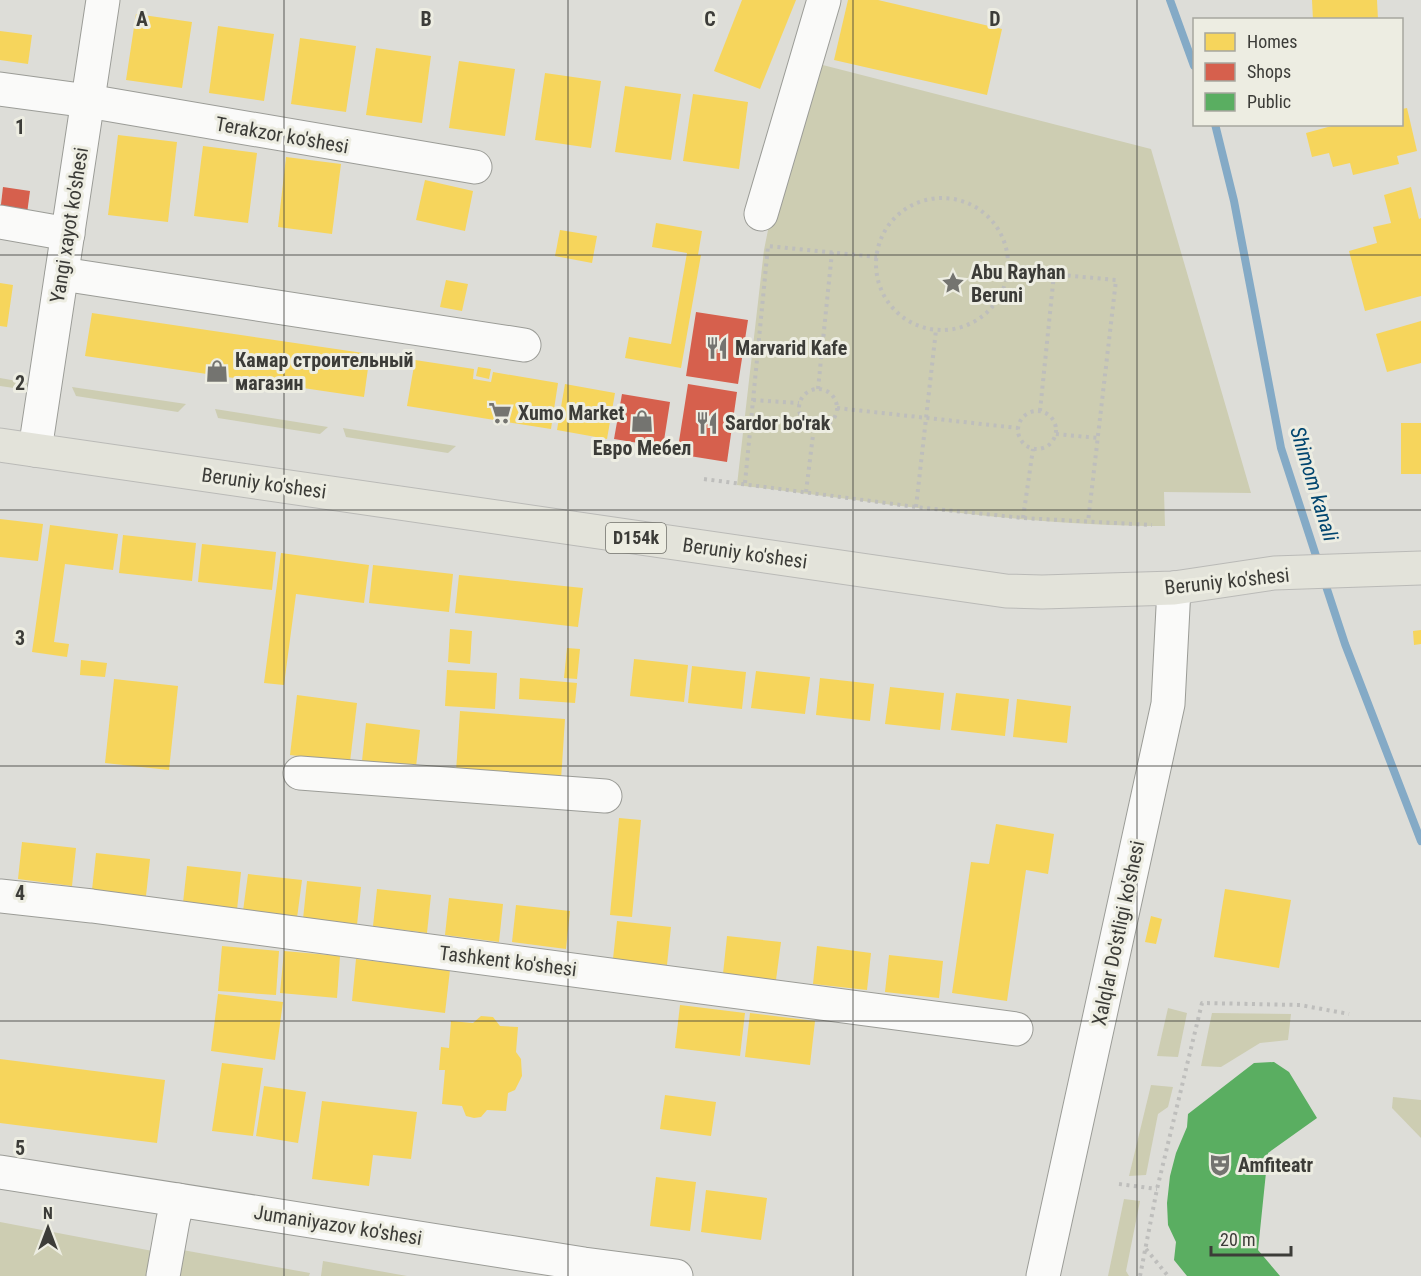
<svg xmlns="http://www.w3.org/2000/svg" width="1421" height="1276" viewBox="0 0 1421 1276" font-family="'Roboto Condensed',sans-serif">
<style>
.green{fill:#cdcdb2}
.homes{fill:#f6d55c}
.shops{fill:#d6604d}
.public{fill:#5aae61}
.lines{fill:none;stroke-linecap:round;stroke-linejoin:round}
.stream{stroke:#84aac6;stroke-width:8}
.minor-casing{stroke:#9b9c97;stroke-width:35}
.major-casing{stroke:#babab7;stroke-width:35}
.path{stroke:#bebebc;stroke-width:4;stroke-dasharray:3 4.5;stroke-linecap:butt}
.minor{stroke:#fafaf9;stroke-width:33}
.major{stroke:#e3e3da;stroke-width:33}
.grid{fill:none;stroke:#3c3c38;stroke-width:1.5;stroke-opacity:0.55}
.labels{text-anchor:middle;stroke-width:6;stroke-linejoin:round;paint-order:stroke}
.shield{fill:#edede2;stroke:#71716b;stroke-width:1.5}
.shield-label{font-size:18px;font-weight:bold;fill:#3c3c38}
.street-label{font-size:20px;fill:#3c3c38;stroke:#edede2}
.poi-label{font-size:20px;font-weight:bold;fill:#3c3c38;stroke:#edede2;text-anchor:start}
.water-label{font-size:21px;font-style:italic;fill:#00456f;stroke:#edede2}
.grid-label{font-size:20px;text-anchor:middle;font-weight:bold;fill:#3c3c38;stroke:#edede2;stroke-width:6;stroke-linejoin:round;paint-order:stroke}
</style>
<rect width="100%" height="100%" fill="#ddddd8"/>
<!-- green -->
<g class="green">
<path d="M811,62L1151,149L1251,493L1164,492L1165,526C1021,526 879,502 737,485L764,250L777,185Z"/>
<path d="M0,378L28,383L21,389L0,386Z"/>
<path d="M72,387L186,404L178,412L76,396Z"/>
<path d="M215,409L328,427L320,434L218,418Z"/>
<path d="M343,428L456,446L448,453L346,437Z"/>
<path d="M1168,1008L1187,1013L1178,1057L1157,1056Z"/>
<path d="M1212,1013L1291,1014L1288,1040L1260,1043L1221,1067L1201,1066Z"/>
<path d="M1151,1085L1173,1087L1168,1107L1158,1114L1146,1175L1129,1176Z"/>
<path d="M1393,1097L1421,1100V1138L1392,1108Z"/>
<path d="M1124,1199L1140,1201L1126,1271L1129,1276H1108Z"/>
<path d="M0,1222L158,1252L154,1276H0Z"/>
<path d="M177,1249L310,1273L309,1276H172Z"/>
<path d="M323,1261L407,1276H321Z"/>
</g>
<!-- homes -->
<g class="homes">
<path d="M742,0H796L760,89L714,71Z"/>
<path d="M848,0H878L1002,29L987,95L834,60Z"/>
<path d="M1312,0H1377L1378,20H1313Z"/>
<path d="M136,14L192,22L182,88L126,80Z"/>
<path d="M218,26L274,34L264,101L209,93Z"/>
<path d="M0,31L32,35L28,64L0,60Z"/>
<path d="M300,38L356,46L346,112L291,104Z"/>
<path d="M376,48L431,56L422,123L366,115Z"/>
<path d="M459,61L515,69L505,136L449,128Z"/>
<path d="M545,73L601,81L591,148L535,140Z"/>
<path d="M625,86L681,94L671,160L615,152Z"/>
<path d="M693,94L748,102L739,169L683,161Z"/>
<path d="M1407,108L1417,151L1397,156L1399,164L1353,175L1350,163L1333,167L1329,153L1312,157L1306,133L1339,124H1402V109Z"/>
<path d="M118,135L177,142L168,222L108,215Z"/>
<path d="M203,146L257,153L248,223L194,216Z"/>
<path d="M286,157L341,164L332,234L278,227Z"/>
<path d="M425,180L473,191L465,231L416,220Z"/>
<path d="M1411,187L1419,219L1421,218V296L1365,311L1349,251L1377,243L1373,227L1391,223L1384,195Z"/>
<path d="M656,223L702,231L698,255H701L681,368L625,358L629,337L671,344L687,253L652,247Z"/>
<path d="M560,230L597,236L592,263L555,256Z"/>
<path d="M446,280L468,284L462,311L440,307Z"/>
<path d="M0,283L13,285L7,327L0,326Z"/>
<path d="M92,313L370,354L364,397L85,356Z"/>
<path d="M1421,321V363L1387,372L1376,334Z"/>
<path d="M415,360L474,369L473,379L491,382L493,372L558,383L551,429L407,406Z"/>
<path d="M478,367L491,369L489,379L476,376Z"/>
<path d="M565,384L615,393L607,439L557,430Z"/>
<rect x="1401" y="423" width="20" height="51"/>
<path d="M0,519L43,524L38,561L0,557Z"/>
<path d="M50,525L118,534L113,570L65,564L54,642L69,644L67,657L32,652Z"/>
<path d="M123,535L196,543L192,581L119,573Z"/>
<path d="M202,544L276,552L272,590L198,582Z"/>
<path d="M281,553L369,565L364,603L296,594L284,685L264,683Z"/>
<path d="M373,565L453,574L449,612L369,603Z"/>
<path d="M459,575L583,588L578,627L455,613Z"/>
<path d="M450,629L472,631L470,664L448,662Z"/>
<path d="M1421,630V644L1414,645L1413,631Z"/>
<path d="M567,648L580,649L577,679L564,678Z"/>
<path d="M634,659L688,665L684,702L630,696Z"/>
<path d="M81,660L107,663L105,677L80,675Z"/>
<path d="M692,666L746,672L742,709L688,703Z"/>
<path d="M447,670L497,673L495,709L445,706Z"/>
<path d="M756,671L810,677L805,714L751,708Z"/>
<path d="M520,678L577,683L575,703L519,699Z"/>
<path d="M820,678L874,684L870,721L816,715Z"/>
<path d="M114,679L178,686L169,770L105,763Z"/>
<path d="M890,687L944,693L940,730L885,724Z"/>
<path d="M956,693L1009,699L1005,736L951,730Z"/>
<path d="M297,695L357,703L350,762L290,755Z"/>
<path d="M1017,699L1071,706L1067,743L1013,737Z"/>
<path d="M460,711L565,719L561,780L456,772Z"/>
<path d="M366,723L420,730L416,767L362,761Z"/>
<path d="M619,818L641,820L632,917L610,915Z"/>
<path d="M996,824L1054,834L1048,874L1026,870L1007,1001L952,993L971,862L989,864Z"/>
<path d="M22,842L76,848L72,886L18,879Z"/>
<path d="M96,853L150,859L146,896L92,890Z"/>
<path d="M187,866L241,872L237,910L183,903Z"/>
<path d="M248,874L302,880L297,918L243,911Z"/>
<path d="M307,881L361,887L357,925L303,919Z"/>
<path d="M377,889L431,895L427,933L373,926Z"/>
<path d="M1225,889L1291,900L1279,968L1214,957Z"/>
<path d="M449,898L503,904L499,942L445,935Z"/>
<path d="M516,905L570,911L566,949L512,942Z"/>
<path d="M1151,916L1162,919L1156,944L1145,942Z"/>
<path d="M617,921L671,927L667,965L613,959Z"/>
<path d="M727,936L781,942L776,980L723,974Z"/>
<path d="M222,946L279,951L276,995L218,991Z"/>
<path d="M817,946L871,953L867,990L813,984Z"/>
<path d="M284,951L340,956L337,998L280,993Z"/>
<path d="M889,955L943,961L939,998L885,992Z"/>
<path d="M356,959L450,970L445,1013L352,1001Z"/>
<path d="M218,994L283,1002L275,1060L211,1051Z"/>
<path d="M680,1005L745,1013L740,1056L675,1048Z"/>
<path d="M750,1013L815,1021L810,1065L745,1057Z"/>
<path d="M481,1016L493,1017L500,1026L518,1027L516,1052L521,1059L522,1076L515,1090L508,1093L506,1111L487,1110L481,1117L474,1118L466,1116L462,1106L442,1104L445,1070H439L441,1047L449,1048L451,1021L473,1023Z"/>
<path d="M0,1059L165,1080L157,1143L0,1123Z"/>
<path d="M222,1063L263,1068L253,1136L212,1131Z"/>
<path d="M264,1086L306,1092L298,1143L256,1136Z"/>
<path d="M665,1095L716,1102L711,1136L660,1129Z"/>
<path d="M322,1101L417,1112L411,1159L373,1155L369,1186L312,1179Z"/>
<path d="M656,1177L696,1182L690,1231L650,1226Z"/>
<path d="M706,1190L767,1198L761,1240L701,1232Z"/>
</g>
<!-- shops -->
<g class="shops">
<path d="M3,187L30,191L26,221L0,213Z"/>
<path d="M696,312L748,320L738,384L686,376Z"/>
<path d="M688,384L737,392L727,462L677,454Z"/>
<path d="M622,394L670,402L663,447L614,439Z"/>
</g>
<!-- public -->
<path class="public" d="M1274,1062L1289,1072L1317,1118L1268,1153L1258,1250L1280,1276H1187L1174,1260L1176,1242L1168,1225L1167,1203L1170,1176L1176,1153L1187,1127L1188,1114L1254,1063Z"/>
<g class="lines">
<!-- stream -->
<g class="stream">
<path d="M1170,0L1194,66"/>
<path d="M1215,124L1234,201L1281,448L1319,565"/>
<path d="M1323,577L1345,644L1421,841"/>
</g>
<!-- minor casing -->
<g class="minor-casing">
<g id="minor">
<path d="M0,89L88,101L475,167"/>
<path d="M761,214L824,0"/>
<path d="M0,222L68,234"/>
<path d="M62,274L524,345"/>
<path d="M35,450L103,0"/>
<path d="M300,773L605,796"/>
<path d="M0,896L92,906L1016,1029"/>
<path d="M0,1172L584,1264L676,1276"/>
<path d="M163,1276L173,1220L178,1200"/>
<path d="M1043,1276L1168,704L1174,588"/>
</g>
</g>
<!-- major casing -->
<g class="major-casing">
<path id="major" d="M0,445L1006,591L1042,592L1174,588L1274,573L1421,568"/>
</g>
<!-- path -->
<g class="path">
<circle cx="942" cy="264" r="66"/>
<path d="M1008,270L1116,280L1088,522"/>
<circle cx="818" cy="408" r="19"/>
<path d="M818,389L832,252"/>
<path d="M753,400L799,403"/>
<path d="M837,408L1018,428"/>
<circle cx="1037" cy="430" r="19"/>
<path d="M1040,411L1054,274"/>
<path d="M1056,434L1098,438"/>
<path d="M704,479L916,507L1023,518L1152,525"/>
<path d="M745,483L768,246L877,257"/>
<path d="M806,492L814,427"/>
<path d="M916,507L936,330"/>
<path d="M1023,518L1033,449"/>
<path d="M1119,1184L1157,1189"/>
<path d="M1146,1249L1168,1276"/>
<path d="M1140,1276L1157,1189L1202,1003L1300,1005L1349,1014"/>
</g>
<!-- minor -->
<use href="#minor" class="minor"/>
<!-- major -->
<use href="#major" class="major"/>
</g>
<!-- grid -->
<path class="grid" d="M284,0V1276M568,0V1276M853,0V1276M1137,0V1276M0,255H1421M0,510H1421M0,766H1421M0,1021H1421"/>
<!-- icons -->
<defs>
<g id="sight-bare" transform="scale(1.8)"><path d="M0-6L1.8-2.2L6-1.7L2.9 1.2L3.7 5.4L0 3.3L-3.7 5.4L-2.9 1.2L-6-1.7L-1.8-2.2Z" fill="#747470" stroke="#edede2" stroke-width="2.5" paint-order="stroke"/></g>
<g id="restaurant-bare" transform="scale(1.8)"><path d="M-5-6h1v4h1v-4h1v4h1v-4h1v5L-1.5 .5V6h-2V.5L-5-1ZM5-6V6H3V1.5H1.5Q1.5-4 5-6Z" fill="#747470" stroke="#edede2" stroke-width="2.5" paint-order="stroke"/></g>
<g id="shop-bare" transform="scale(1.8)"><path d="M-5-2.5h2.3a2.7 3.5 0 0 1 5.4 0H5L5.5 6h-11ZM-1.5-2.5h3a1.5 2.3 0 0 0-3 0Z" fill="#747470" stroke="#edede2" stroke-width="2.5" paint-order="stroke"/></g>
<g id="supermarket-bare" transform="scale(1.8)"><path d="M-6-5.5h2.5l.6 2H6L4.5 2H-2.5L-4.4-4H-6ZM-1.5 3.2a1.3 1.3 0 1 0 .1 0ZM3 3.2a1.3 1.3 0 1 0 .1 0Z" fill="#747470" stroke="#edede2" stroke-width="2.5" paint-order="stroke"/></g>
<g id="theatre-bare" transform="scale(1.8)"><path d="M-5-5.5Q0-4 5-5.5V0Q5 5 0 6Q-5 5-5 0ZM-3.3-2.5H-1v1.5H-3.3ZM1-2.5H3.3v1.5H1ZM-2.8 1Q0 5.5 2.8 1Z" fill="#747470" stroke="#edede2" stroke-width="2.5" paint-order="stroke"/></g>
</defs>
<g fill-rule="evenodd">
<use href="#sight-bare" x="953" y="283"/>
<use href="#restaurant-bare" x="717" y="348"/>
<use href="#shop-bare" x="217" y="371"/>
<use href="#supermarket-bare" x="500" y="413"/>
<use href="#shop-bare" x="642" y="421"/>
<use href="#restaurant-bare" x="707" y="423"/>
<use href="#theatre-bare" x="1220" y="1165"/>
</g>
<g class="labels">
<!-- shield labels -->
<rect class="shield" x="606" y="523" width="60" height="30" rx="4.5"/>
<g class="shield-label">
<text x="636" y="544">D154k</text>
</g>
<!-- street labels -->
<g class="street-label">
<text transform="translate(282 135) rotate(10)" y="7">Terakzor ko'shesi</text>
<text transform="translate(69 225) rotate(-81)" y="7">Yangi xayot ko'shesi</text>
<text transform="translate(264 483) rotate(8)" y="7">Beruniy ko'shesi</text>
<text transform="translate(745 553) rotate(8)" y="7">Beruniy ko'shesi</text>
<text transform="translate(1227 581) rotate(-6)" y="7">Beruniy ko'shesi</text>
<text transform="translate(1118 933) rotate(-78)" y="7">Xalqlar Do'stligi ko'shesi</text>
<text transform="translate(508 961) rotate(7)" y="7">Tashkent ko'shesi</text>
<text transform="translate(338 1225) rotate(9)" y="7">Jumaniyazov ko'shesi</text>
</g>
<!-- poi labels -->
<g class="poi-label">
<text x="971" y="279">Abu Rayhan<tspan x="971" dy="23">Beruni</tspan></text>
<text x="735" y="355">Marvarid Kafe</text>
<text x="235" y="367">Камар строительный<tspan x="235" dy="23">магазин</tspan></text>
<text x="518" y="420">Xumo Market</text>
<text x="725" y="430">Sardor bo'rak</text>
<text x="642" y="455" text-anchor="middle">Евро Мебел</text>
<text x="1238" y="1172">Amfiteatr</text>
</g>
<!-- water labels -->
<g class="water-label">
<text transform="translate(1314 484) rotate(73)" y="7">Shimom kanali</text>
</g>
</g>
<g class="grid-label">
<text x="142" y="26">A</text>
<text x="426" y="26">B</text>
<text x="710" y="26">C</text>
<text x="995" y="26">D</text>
<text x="20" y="134">1</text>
<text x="20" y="390">2</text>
<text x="20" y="645">3</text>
<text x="20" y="900">4</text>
<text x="20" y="1155">5</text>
</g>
<!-- legend -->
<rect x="1193" y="18" width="210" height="108" fill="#edede2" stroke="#a6a69e" stroke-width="1.5"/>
<rect x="1205" y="33" width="30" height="18" fill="#f6d55c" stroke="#a6a69e" stroke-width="1.5"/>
<text x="1247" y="48" font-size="18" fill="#3c3c38">Homes</text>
<rect x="1205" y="63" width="30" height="18" fill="#d6604d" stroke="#a6a69e" stroke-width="1.5"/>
<text x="1247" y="78" font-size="18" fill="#3c3c38">Shops</text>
<rect x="1205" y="93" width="30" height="18" fill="#5aae61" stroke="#a6a69e" stroke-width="1.5"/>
<text x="1247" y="108" font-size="18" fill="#3c3c38">Public</text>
<!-- north arrow -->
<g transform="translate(48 1228)" stroke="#edede2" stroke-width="4.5" paint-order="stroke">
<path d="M0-4.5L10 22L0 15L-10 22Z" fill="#3c3c38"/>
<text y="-9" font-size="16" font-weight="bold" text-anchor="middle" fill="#3c3c38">N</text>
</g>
<!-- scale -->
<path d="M1211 1246v9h80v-9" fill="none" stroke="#3c3c38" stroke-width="3"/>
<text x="1220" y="1246" font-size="18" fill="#3c3c38" stroke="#edede2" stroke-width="4.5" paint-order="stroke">20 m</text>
</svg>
